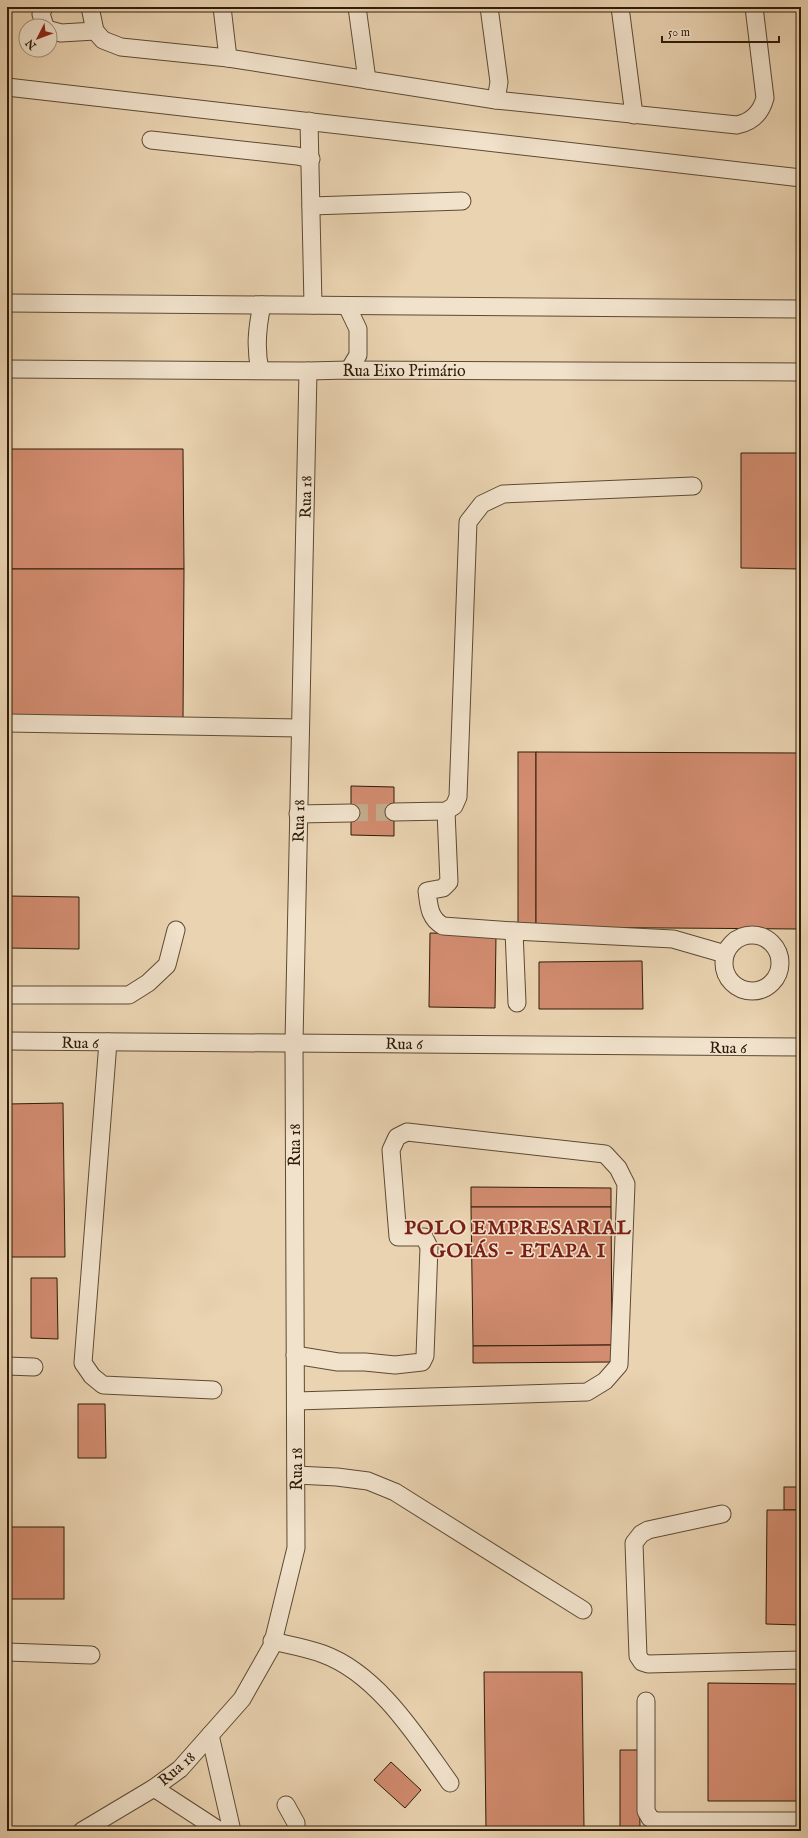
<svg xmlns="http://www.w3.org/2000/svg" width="808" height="1838" viewBox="0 0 808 1838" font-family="'IM FELL English',serif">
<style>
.building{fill:#d28c70;stroke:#2e1c08}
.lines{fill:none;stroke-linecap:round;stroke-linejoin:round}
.minor-tunnel{stroke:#c4ae8f;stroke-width:17;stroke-dasharray:17 8;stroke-linecap:butt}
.minor-casing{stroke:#5d4a32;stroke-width:19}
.minor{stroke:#f1e2cc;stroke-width:17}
.labels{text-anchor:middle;stroke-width:3;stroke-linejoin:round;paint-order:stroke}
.street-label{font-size:16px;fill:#2e1c08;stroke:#f1e2cc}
.district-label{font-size:20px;font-weight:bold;letter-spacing:1px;fill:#7a1f14;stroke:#f1e2cc}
</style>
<rect width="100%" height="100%" fill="#ead3b1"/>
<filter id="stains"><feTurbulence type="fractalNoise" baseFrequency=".005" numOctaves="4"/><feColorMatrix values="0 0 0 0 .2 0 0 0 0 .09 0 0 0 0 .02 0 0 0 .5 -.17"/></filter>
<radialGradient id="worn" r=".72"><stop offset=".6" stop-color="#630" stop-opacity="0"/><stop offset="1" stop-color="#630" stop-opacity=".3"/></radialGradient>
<!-- building -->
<g class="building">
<path d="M7,449H183L184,569H7Z"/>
<path d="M741,453H801V569L741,568Z"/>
<path d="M7,569H184L183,719H7Z"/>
<rect x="518" y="752" width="18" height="175"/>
<path d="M536,752L799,753V929L536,927Z"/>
<path d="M351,786L394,787V836L351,835Z"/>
<path d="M7,896L79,897V949L7,948Z"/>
<path d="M430,933L496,935L495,1008L429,1007Z"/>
<path d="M642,961L643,1009H539V962Z"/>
<path d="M63,1103L65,1257H7V1104Z"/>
<path d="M471,1187L611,1188V1207H471Z"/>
<path d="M471,1207H611L612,1345L473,1346Z"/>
<path d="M31,1278H57L58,1339L31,1338Z"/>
<path d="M612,1345V1362L473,1363V1346Z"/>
<path d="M78,1404H105L106,1458H78Z"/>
<rect x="784" y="1487" width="17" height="23"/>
<path d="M767,1510H801V1625L766,1624Z"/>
<rect x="7" y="1527" width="57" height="72"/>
<path d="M484,1672H582L584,1829H486Z"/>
<path d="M708,1683L801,1684V1801H708Z"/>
<path d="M620,1750H639L640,1831H620Z"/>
<path d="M391,1762L421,1790L405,1808L374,1780Z"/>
<rect x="507" y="1829" width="26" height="2"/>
</g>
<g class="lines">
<!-- minor-tunnel -->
<path class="minor-tunnel" d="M351,813L394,812"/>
<!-- minor casing -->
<g class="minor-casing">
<g id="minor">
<path d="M44,7L41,14L45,26"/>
<path d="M90,7L95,31L103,40L121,47L228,58L496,100L737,125C752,122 761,113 765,98L754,7"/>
<path d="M222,7L228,58"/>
<path d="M357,7L367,80"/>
<path d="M489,7L499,82L496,100"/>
<path d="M620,7L634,115"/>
<path d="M50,30L61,33L95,31"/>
<path d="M7,87L801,178"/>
<path d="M309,121L313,305"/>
<path d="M151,140L297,156L311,159"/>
<path d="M311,206L462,201"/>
<path d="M7,303L801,309"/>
<path d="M347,306L358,329V355L349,370"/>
<path d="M7,369L308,371L349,370L801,372"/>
<path d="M260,370C255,348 257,328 262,305"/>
<path d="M7,723L300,728"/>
<path d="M446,811L449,882L443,888L427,891C429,906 429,918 443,926L514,931L517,1003"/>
<path d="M394,812L446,811L454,806L458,797L468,522L482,504L503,494L693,486"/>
<path d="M298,814L351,813"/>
<path d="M514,931L673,939L725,954"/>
<circle cx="752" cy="963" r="28"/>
<path d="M7,995H129L148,983L167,965L176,930"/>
<path d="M7,1041L801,1047"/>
<path d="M108,1042L83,1363L92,1376L103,1385L213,1390"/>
<path d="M295,1355L338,1362H365L395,1365L422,1362L425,1356L429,1247L424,1237H398L391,1150L397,1137L407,1132L605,1154L618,1168L626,1184L619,1365L605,1381L587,1392L296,1401"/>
<path d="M7,1366L34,1367"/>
<path d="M296,1475L337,1477L368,1481L395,1492L583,1610"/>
<path d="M722,1514L648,1530L641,1534L634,1543L638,1656L642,1662L648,1664L801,1660"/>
<path d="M272,1641C289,1645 307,1648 323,1654C378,1674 417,1737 450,1783"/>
<path d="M7,1652L91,1655"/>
<path d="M646,1701V1811L650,1818L656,1821H801"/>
<path d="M210,1735L232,1831"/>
<path d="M154,1788L220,1831"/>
<path d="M286,1805L296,1823V1831"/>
<path d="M82,1831L154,1788L180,1769L242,1699L272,1646L296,1548L294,1042L308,371"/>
</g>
</g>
<!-- minor -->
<use href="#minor" class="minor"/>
</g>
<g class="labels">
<!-- street labels -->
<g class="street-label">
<text x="404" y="376">Rua Eixo Primário</text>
<text transform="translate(305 497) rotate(-89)" y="6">Rua 18</text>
<text transform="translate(298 821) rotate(-89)" y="6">Rua 18</text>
<text transform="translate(80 1042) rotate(1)" y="6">Rua 6</text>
<text transform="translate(404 1043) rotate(1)" y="6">Rua 6</text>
<text transform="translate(728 1047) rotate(1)" y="6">Rua 6</text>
<text transform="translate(294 1145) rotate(-90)" y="6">Rua 18</text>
<text transform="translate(296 1469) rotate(-90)" y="6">Rua 18</text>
<text transform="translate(176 1768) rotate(-41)" y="6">Rua 18</text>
</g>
<!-- district labels -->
<g class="district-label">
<text x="518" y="1234">POLO EMPRESARIAL<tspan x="518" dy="23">GOIÁS - ETAPA I</tspan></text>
</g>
</g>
<!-- margin -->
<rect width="808" height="1838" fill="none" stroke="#ead3b1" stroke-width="24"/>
<rect x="8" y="8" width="792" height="1822" fill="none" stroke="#2e1c08" stroke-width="2"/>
<rect x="12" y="12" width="784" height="1814" fill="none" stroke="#2e1c08"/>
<!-- north arrow -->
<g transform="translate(38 38) rotate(228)"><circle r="19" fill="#f1e2cc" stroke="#a3937e"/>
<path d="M0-3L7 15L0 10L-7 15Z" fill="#8f2418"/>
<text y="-6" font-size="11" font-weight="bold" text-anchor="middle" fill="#2e1c08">N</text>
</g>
<!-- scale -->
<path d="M662 36v6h117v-6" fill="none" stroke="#2e1c08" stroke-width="2"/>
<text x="668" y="36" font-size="12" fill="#2e1c08" stroke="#f1e2cc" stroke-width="3" paint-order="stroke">50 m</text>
<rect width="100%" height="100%" filter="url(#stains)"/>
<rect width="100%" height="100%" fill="url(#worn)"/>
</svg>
